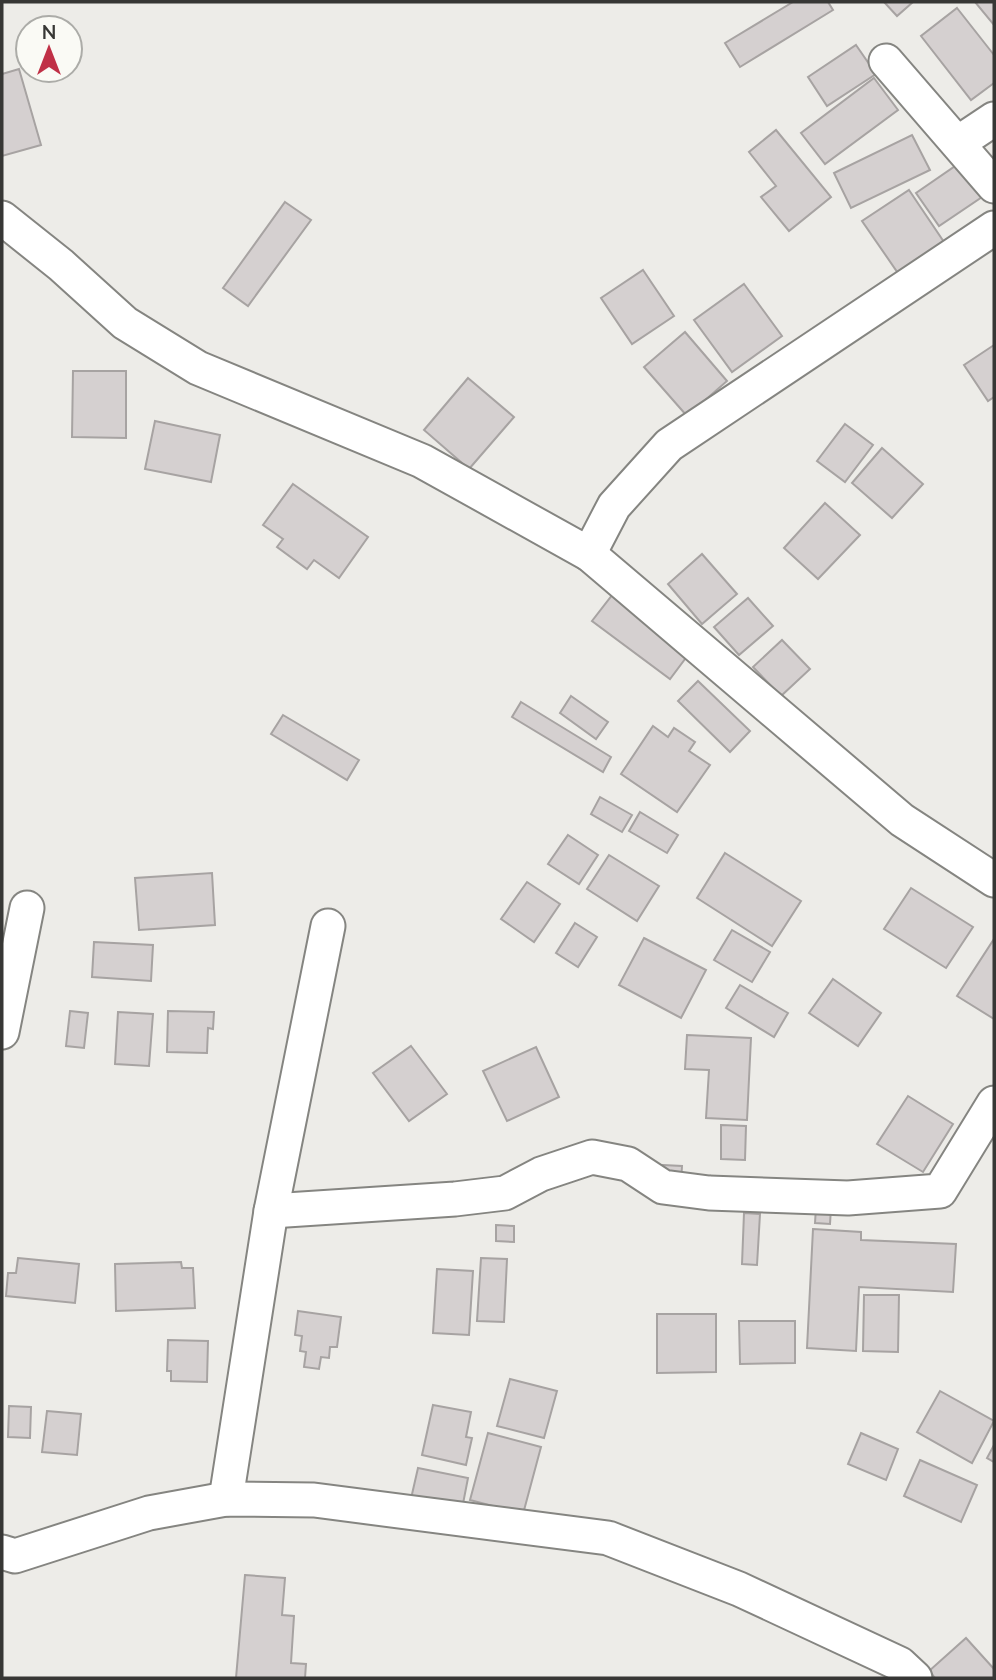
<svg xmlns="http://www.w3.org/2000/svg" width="996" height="1680" viewBox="0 0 996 1680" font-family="Lato,sans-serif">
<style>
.building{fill:#d5d0d0;stroke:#a7a3a2;stroke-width:2}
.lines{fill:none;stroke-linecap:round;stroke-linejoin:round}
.minor-casing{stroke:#858581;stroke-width:37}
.minor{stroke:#fff;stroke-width:33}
</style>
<rect width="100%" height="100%" fill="#edece8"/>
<!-- building -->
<g class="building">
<path d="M793,2H828L833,10L740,67L725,43Z"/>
<path d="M884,2H913L897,16Z"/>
<path d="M975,2H994V25Z"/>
<path d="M957,8L994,55V83L971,100L921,36Z"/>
<path d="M856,45L876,74L827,106L808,77Z"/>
<path d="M19,69L41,145L2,156V74Z"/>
<path d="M874,78L898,110L825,164L801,133Z"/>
<path d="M776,130L831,197L789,231L761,197L776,186L749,152Z"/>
<path d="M912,135L930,170L851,208L834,173Z"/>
<path d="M964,160L988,193L939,226L916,193Z"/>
<path d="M909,190L946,245L900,276L862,221Z"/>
<path d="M285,202L311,220L248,306L223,288Z"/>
<path d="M643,270L674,316L632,344L601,298Z"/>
<path d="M744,284L782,336L732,372L694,320Z"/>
<path d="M685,332L727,381L687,416L644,367Z"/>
<path d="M994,345V397L988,401L964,365Z"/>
<path d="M73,371H126V438L72,437Z"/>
<path d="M468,378L514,417L469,469L424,430Z"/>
<path d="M155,421L220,435L211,482L145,469Z"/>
<path d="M845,424L873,445L845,482L817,461Z"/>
<path d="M882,448L923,484L892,518L852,483Z"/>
<path d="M293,484L368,537L339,578L314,560L307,569L277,547L283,539L263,525Z"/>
<path d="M825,503L860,535L818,579L784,548Z"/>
<path d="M702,554L737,594L702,624L668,584Z"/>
<path d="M613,594L691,651L670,679L592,621Z"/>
<path d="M748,598L773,626L739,655L714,627Z"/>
<path d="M782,640L810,669L781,696L753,667Z"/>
<path d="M698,681L750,731L730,752L678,701Z"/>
<path d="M571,696L608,722L596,739L560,713Z"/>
<path d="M521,702L611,757L603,772L512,717Z"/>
<path d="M283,715L359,760L347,780L271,734Z"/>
<path d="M653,726L668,737L674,728L695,742L689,751L710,765L677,812L621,774Z"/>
<path d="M600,797L632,815L622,832L591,814Z"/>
<path d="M640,812L678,835L667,853L629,831Z"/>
<path d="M568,835L598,855L579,884L548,864Z"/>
<path d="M725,853L801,901L772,946L697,898Z"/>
<path d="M609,855L659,886L637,921L587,889Z"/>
<path d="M212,873L215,925L139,930L135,878Z"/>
<path d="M527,882L560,904L534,942L501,919Z"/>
<path d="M911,888L973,927L946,968L884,929Z"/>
<path d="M575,923L597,937L578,967L556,953Z"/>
<path d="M732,930L770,952L752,982L714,960Z"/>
<path d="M644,938L706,970L681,1018L619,985Z"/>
<path d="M994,939V1019L957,996Z"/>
<path d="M94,942L153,945L151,981L92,977Z"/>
<path d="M833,979L881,1013L858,1046L809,1013Z"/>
<path d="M740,985L788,1013L774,1037L726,1008Z"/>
<path d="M70,1011L88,1013L84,1048L66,1046Z"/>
<path d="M168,1011L214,1012L213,1029L208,1028L207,1053L167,1052Z"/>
<path d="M118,1012L153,1014L149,1066L115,1064Z"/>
<path d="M687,1035L751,1038L747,1120L706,1118L709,1070L685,1069Z"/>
<path d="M411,1046L447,1094L409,1121L373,1073Z"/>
<path d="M536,1047L559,1097L507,1121L483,1071Z"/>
<path d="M908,1096L953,1124L923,1172L877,1144Z"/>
<path d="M721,1125L746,1126L745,1160L721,1159Z"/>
<path d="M663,1165L682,1166L681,1183L662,1181Z"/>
<path d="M816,1207L831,1208L830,1224L815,1223Z"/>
<path d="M744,1213L760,1214L757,1265L742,1264Z"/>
<path d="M496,1225L514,1226V1242L496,1241Z"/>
<path d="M813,1229L861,1232V1240L956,1244L953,1292L859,1287L856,1351L807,1348Z"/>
<path d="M18,1258L79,1264L75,1303L6,1296L8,1273H16Z"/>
<path d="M481,1258L507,1259L504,1322L477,1321Z"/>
<path d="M181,1262L182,1268H193L195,1308L116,1311L115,1264Z"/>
<path d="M437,1269L473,1271L469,1335L433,1333Z"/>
<path d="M864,1295H899L898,1352L863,1351Z"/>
<path d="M298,1311L341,1317L337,1347H330L329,1358L321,1357L319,1369L304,1367L306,1352L300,1351L302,1336L295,1335Z"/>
<path d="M657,1314H716V1372L657,1373Z"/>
<path d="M739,1321H795V1363L740,1364Z"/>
<path d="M168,1340L208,1341L207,1382L171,1381V1371H167Z"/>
<path d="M510,1379L557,1391L544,1438L497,1426Z"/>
<path d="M940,1391L994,1421L972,1463L917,1432Z"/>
<path d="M433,1405L471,1412L466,1437L472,1438L466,1465L422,1455Z"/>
<path d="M9,1406L31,1407L30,1438L8,1437Z"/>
<path d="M47,1411L81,1414L77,1455L42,1452Z"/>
<path d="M488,1433L541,1447L523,1514L470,1500Z"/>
<path d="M861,1433L898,1449L886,1480L848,1464Z"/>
<path d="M994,1445V1462L987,1458Z"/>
<path d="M920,1460L977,1485L961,1522L904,1496Z"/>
<path d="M418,1468L468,1478L461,1514L410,1503Z"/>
<path d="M245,1575L285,1578L282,1615L294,1616L291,1663L306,1664L305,1678H236Z"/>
<path d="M966,1638L994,1669V1678H935L929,1671Z"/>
</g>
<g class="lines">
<!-- minor casing -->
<g class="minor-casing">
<g id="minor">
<path d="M886,61L994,186"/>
<path d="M958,143L994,119"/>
<path d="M2,218L61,265L125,323L198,368L422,461L589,554L902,820L994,880"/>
<path d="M589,554L614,506L669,445L994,228"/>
<path d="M2,1032L27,908"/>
<path d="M271,1211L455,1199L505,1193L541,1174L592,1157L628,1164L663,1187L709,1193L848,1198L940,1191L994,1103"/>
<path d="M226,1499L271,1211L328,926"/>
<path d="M2,1552L15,1556L149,1513L226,1499L314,1500L608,1538L739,1589L900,1664L915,1678"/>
</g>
</g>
<!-- minor -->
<use href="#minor" class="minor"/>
</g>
<!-- border -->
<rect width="996" height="1680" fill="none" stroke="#373735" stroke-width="7"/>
<!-- north arrow -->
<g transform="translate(49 49)"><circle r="33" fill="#fafaf5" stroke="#acaca8" stroke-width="2"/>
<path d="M0-5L12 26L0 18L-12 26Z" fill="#c03046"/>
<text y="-10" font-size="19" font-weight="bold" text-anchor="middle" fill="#373735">N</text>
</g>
</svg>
